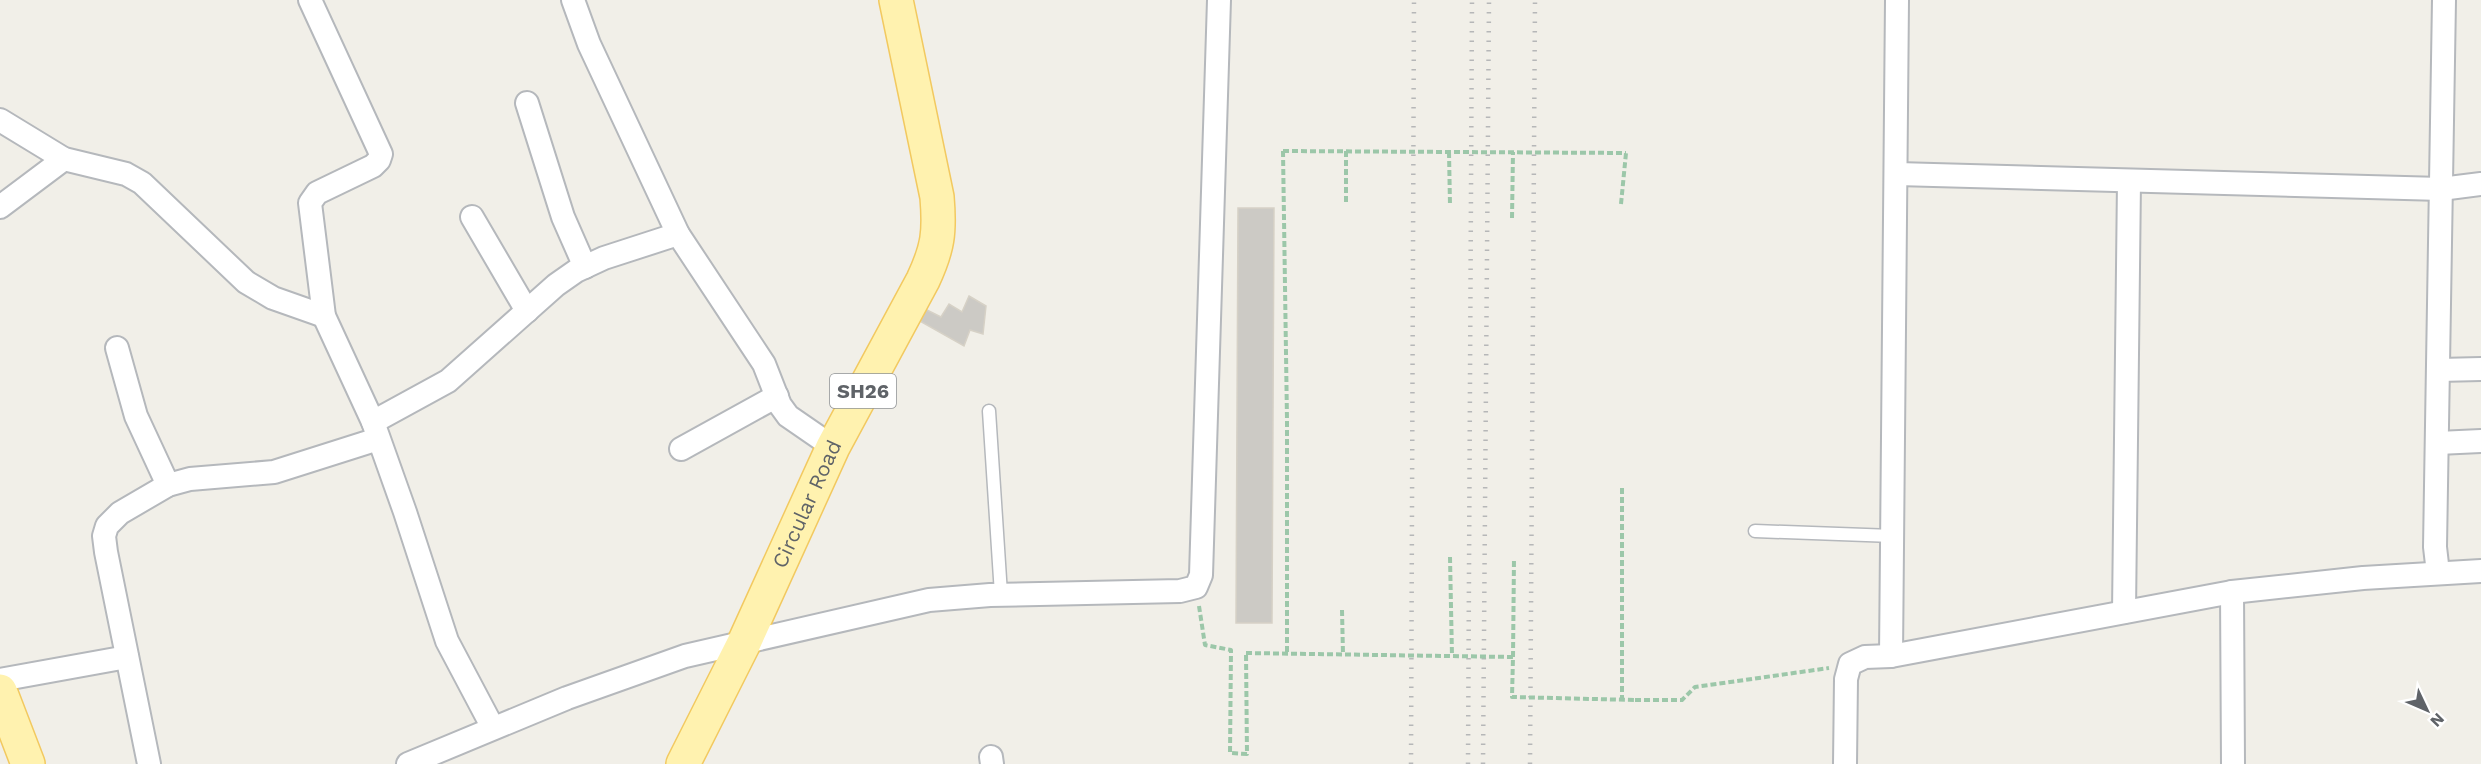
<svg xmlns="http://www.w3.org/2000/svg" width="2481" height="764" viewBox="0 0 2481 764" font-family="'Work Sans',sans-serif">
<style>
.building{fill:#cccac5;stroke:#d6d1c6;stroke-width:1.5}
.lines{fill:none;stroke-linecap:round;stroke-linejoin:round}
.lane-casing{stroke:#b5b8bc;stroke-width:15}
.street-casing{stroke:#b5b8bc;stroke-width:26}
.primary-casing{stroke:#f2c960;stroke-width:36}
.path{stroke:#9cc7a9;stroke-width:4;stroke-dasharray:6 3;stroke-linecap:butt}
.lane{stroke:#fff;stroke-width:12}
.street{stroke:#fff;stroke-width:22}
.primary{stroke:#fff2af;stroke-width:33}
.rail{stroke:#b6b7b8;stroke-width:4.5;stroke-dasharray:1.5 8;stroke-linecap:butt}
.path-bridge{stroke:#9cc7a9;stroke-width:4;stroke-dasharray:6 3;stroke-linecap:butt}
.labels{text-anchor:middle;stroke-width:4.5;stroke-linejoin:round;paint-order:stroke}
.shield{fill:#fff;stroke:#8f9295;stroke-width:1.5}
.shield-label{font-size:20px;font-weight:bold;fill:#5f6368}
.street-label{font-size:21px;fill:#5f6368;stroke:#fff}
</style>
<rect width="100%" height="100%" fill="#f1efe8"/>
<!-- building -->
<g class="building">
<path d="M1238,208H1274L1272,623H1236Z"/>
<path d="M969,296L986,306L983,334L970,330L964,346L918,320L925,309L941,317L949,304L962,312Z"/>
</g>
<g class="lines">
<!-- lane casing -->
<g class="lane-casing">
<g id="lane">
<path d="M989,411L1001,594"/>
<path d="M1755,531L1893,536"/>
</g>
</g>
<!-- street casing -->
<g class="street-casing">
<g id="street">
<path d="M310,0L381,154L379,160L373,166L317,193L310,203L324,316L373,422L405,512L447,641L493,728"/>
<path d="M573,0L589,44L678,234L764,364L780,405L788,416L833,447"/>
<path d="M527,103L563,217L585,267"/>
<path d="M0,120L64,159L126,174L142,183L246,282L273,298L324,316"/>
<path d="M1897,174L2441,189L2481,184"/>
<path d="M0,207L64,159"/>
<path d="M472,217L527,311"/>
<path d="M117,348L136,416L168,485"/>
<path d="M2439,370L2481,369"/>
<path d="M373,422L448,381L556,285L576,271L604,258L678,234"/>
<path d="M2438,443L2481,441"/>
<path d="M681,449L777,396"/>
<path d="M2438,573L2435,547L2444,0"/>
<path d="M2232,592L2233,764"/>
<path d="M2124,612L2129,181"/>
<path d="M1891,656L1897,0"/>
<path d="M0,680L127,657"/>
<path d="M991,757L992,764"/>
<path d="M149,764L106,552L104,536L107,526L120,513L168,485L190,479L274,472L378,439"/>
<path d="M408,764L567,698L685,656L929,600L990,595L1180,591L1196,587L1201,575L1219,0"/>
<path d="M1845,764L1846,679L1850,664L1865,657L1891,656L2232,592L2363,578L2481,571"/>
</g>
</g>
<!-- primary casing -->
<g class="primary-casing">
<g id="primary">
<path d="M0,691L28,764"/>
<path id="s1" d="M683,764L743,645L833,447L923,280C938,248 940,232 937,197L896,0"/>
</g>
</g>
<!-- path -->
<g class="path">
<path d="M1283,151L1287,420V653"/>
<path d="M1346,151V205"/>
<path d="M1449,152L1450,205"/>
<path d="M1621,204L1626,153"/>
<path d="M1512,218L1513,152"/>
<path d="M1622,488V699"/>
<path d="M1450,557L1452,656"/>
<path d="M1199,606L1205,645L1231,650L1230,753L1247,754L1246,653"/>
<path d="M1342,610L1343,654"/>
<path d="M1513,657L1514,558"/>
<path d="M1635,700H1682L1695,687L1829,668"/>
</g>
<!-- lane -->
<use href="#lane" class="lane"/>
<!-- street -->
<use href="#street" class="street"/>
<!-- primary -->
<use href="#primary" class="primary"/>
<!-- rail -->
<g class="rail">
<path d="M1411,764L1414,0"/>
<path d="M1468,764L1472,0"/>
<path d="M1483,764L1489,0"/>
<path d="M1530,764L1535,0"/>
</g>
<!-- path-bridge -->
<g class="path-bridge">
<path d="M1283,151L1626,153"/>
<path d="M1246,653L1513,657L1512,697L1635,700"/>
</g>
</g>
<g class="labels">
<!-- shield labels -->
<rect class="shield" x="830" y="374" width="66" height="34" rx="4.5"/>
<g class="shield-label">
<text x="863" y="398">SH26</text>
</g>
<!-- street labels -->
<g class="street-label">
<text dy="7" stroke="none"><textPath href="#s1" startOffset="288">Circular Road</textPath></text>
</g>
</g>
<!-- north arrow -->
<g transform="translate(2427 710) rotate(134)" stroke="#ffffff" stroke-width="4.5" paint-order="stroke">
<path d="M0-4.5L10 22L0 15L-10 22Z" fill="#5f6368"/>
<text y="-9" font-size="16" font-weight="bold" text-anchor="middle" fill="#5f6368">N</text>
</g>
</svg>
